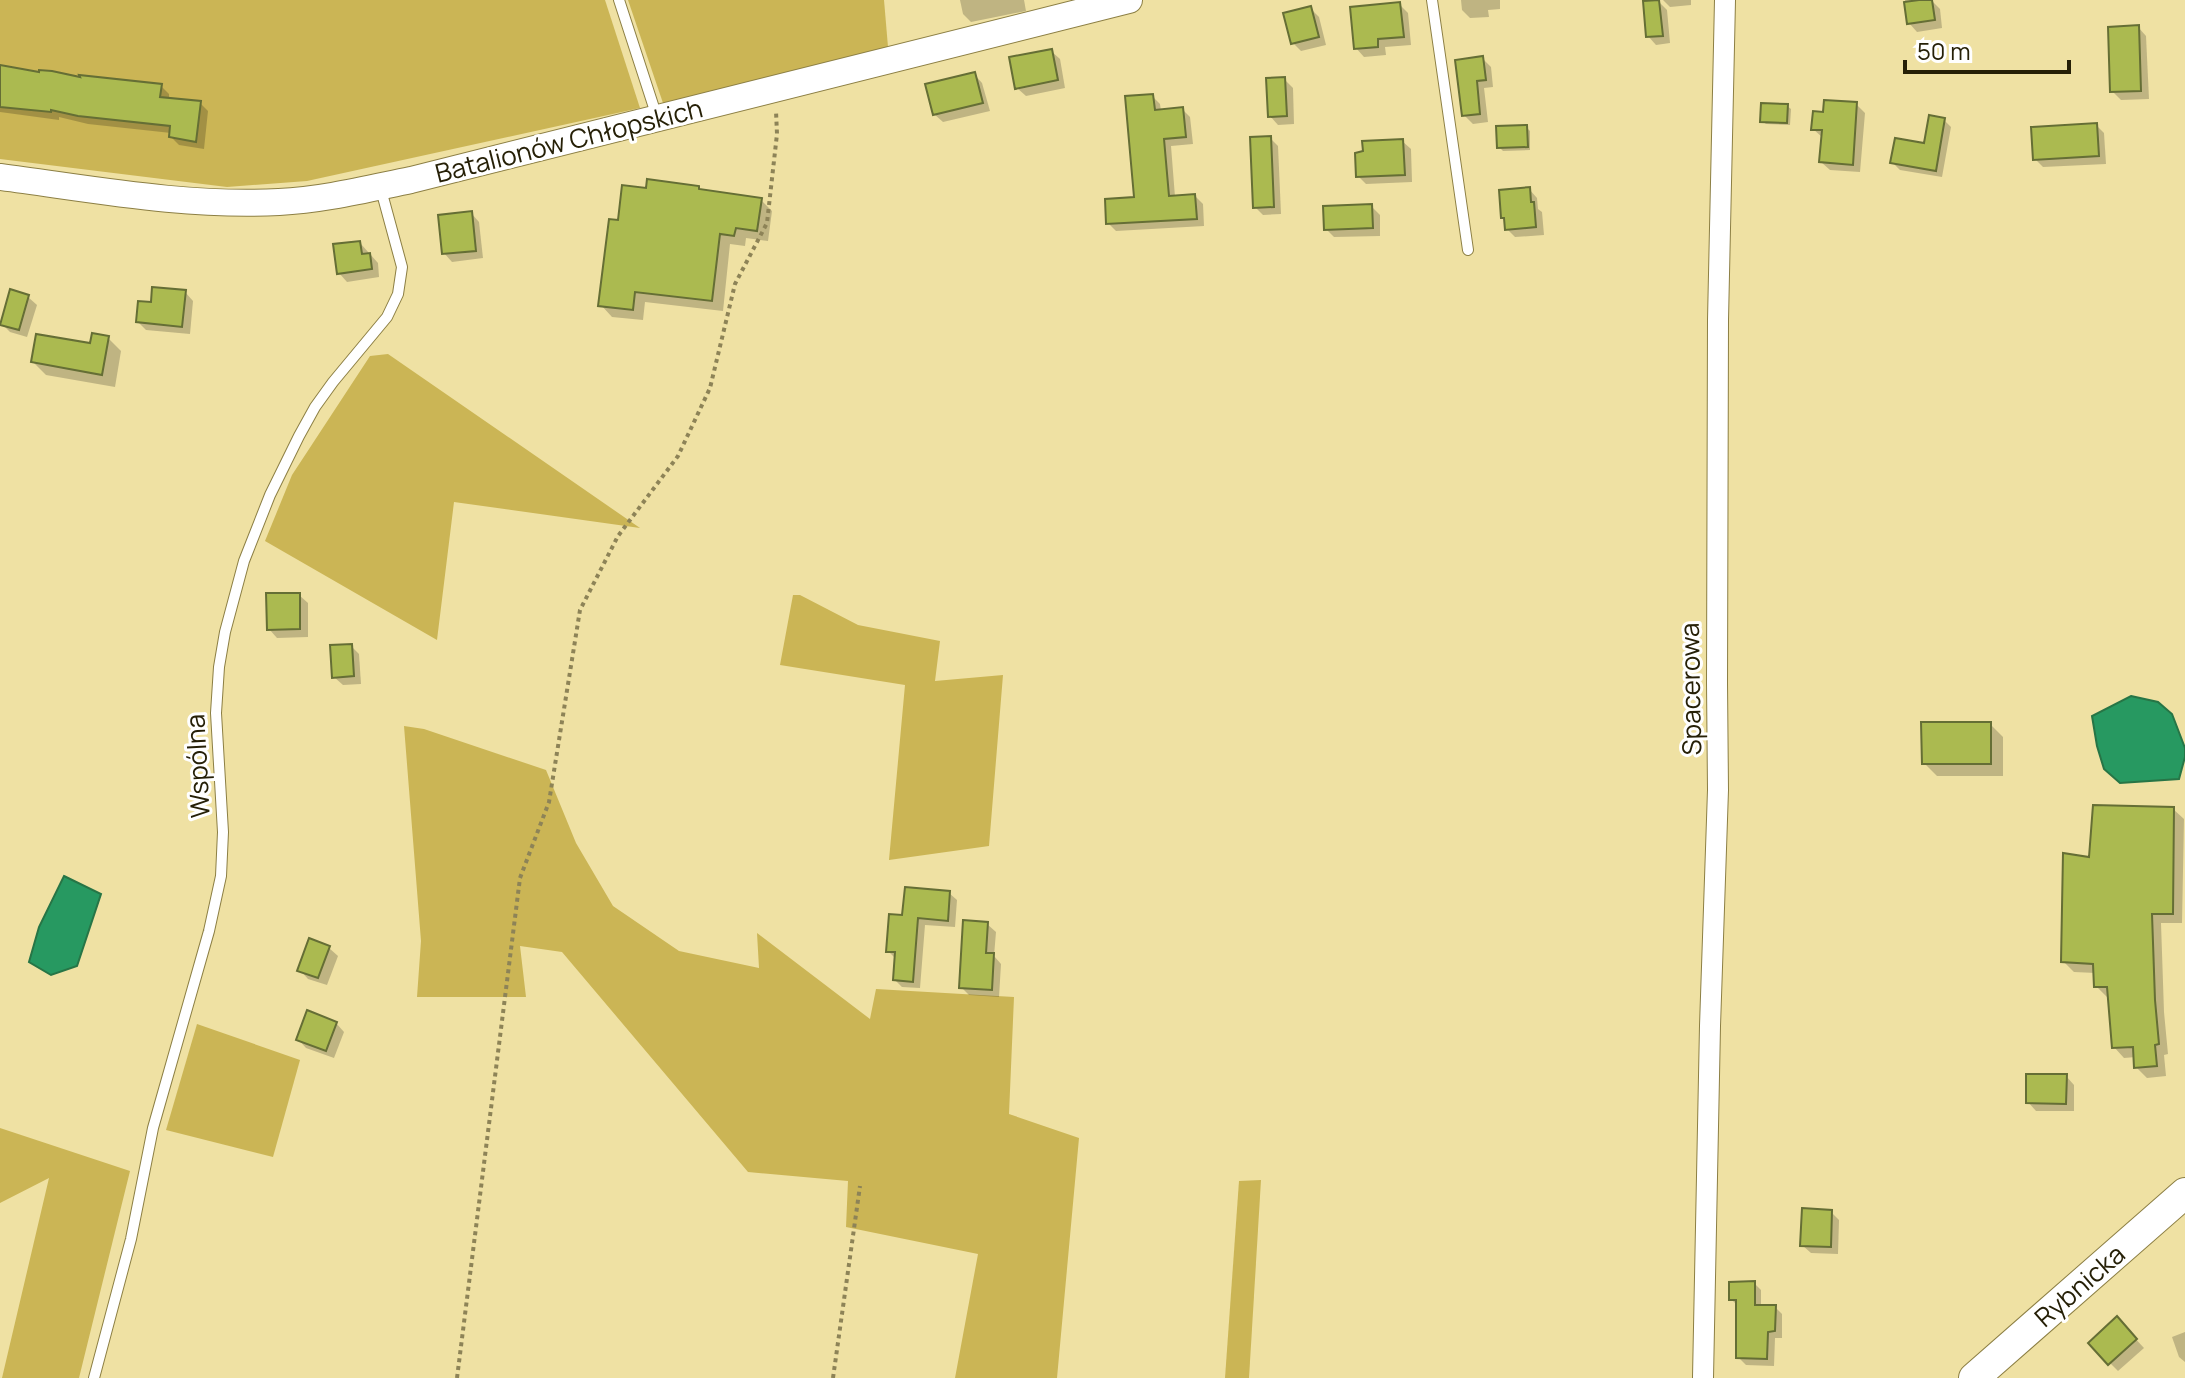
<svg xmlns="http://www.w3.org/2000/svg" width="2185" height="1378" viewBox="0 0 2185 1378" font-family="Manrope,sans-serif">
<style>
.green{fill:#cbb555}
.water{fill:#279961;stroke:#277546;stroke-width:2}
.shadow{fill:#0003}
.building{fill:#abba50;stroke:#656e35;stroke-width:2}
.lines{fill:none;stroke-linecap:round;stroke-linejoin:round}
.service-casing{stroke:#8c7f44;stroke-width:12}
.minor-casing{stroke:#8c7f44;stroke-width:22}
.tertiary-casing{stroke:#8c7f44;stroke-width:28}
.secondary-casing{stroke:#8c7f44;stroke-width:32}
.path{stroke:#8d8357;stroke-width:4;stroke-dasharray:4 4;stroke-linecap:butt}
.service{stroke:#fff;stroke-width:10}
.minor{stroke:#fff;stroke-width:20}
.tertiary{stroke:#fff;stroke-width:26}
.secondary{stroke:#fff;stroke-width:30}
.labels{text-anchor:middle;stroke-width:6;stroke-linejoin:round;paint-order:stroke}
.street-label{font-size:26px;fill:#262007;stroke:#fff}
</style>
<rect width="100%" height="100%" fill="#efe1a3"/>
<!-- green -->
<g class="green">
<path d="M0,0H605L640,108L307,181L227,187L0,159Z"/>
<path d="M628,0H884L888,47L664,106Z"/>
<path d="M388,354L640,528L454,502L437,640L265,541L292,475L370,356Z"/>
<path d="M793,595H800L858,625L940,641L935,681L1003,675L989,846L889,860L905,685L780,665Z"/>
<path d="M404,726L424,729L546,770L576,843L613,906L679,951L759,968L757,933L870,1019L876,989L1014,997L1009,1114L1079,1138L1057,1378H955L978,1254L846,1227L848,1181L748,1172L562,952L520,946L526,997H417L421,941Z"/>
<path d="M197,1024L300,1060L273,1157L166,1130Z"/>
<path d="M0,1128L130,1171L79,1378H2L49,1178L0,1203Z"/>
<path d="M1261,1180L1249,1378H1225L1239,1181Z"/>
</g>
<!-- water -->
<g class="water">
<path d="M2131,696L2158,702L2172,714L2185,748V757L2179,779L2120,783L2104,769L2097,746L2092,716Z"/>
<path d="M64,876L101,894L77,966L51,975L29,962L39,927Z"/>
</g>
<!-- shadow -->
<g class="shadow">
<path d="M960,0H1024L1026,11L971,22L963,14Z"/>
<path d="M1461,0H1500V9L1488,10L1489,17L1470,18L1462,10Z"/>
<path d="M1663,0H1691V5L1670,7Z"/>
<path d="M1905,0H1931L1940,9L1942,28L1917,32L1909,23Z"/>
<path d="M1659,2L1667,10L1670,43L1656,45L1648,36Z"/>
<path d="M1400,5L1408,13L1411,45L1385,47L1386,55L1364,57L1356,48Z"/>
<path d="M1311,9L1319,17L1326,45L1301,51L1293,43Z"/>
<path d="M2138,27L2146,36L2149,99L2121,100L2112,91Z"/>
<path d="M1051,51L1060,59L1065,88L1026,96L1017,88Z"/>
<path d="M1482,58L1491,67L1493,87L1484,88L1488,122L1473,124L1464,115Z"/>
<path d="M0,67L82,80L161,86L169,94V100L200,103L208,111L204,149L179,145L171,137V133L88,124L59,117V120L0,112Z"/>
<path d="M974,74L982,83L990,111L943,122L934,114Z"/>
<path d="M1284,79L1293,88L1294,124L1278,125L1270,116Z"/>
<path d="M1152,96L1160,104L1161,111L1182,109L1190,117L1193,144L1171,146L1175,197L1195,196L1203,204L1204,226L1116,231L1108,223L1137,199Z"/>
<path d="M1856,104L1865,113L1860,172L1830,170L1821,162L1822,137L1813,129L1825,114Z"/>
<path d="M1787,106L1791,109L1790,125L1766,124L1762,121Z"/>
<path d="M1944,120L1951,127L1942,177L1900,170L1893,163L1926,146Z"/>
<path d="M2096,125L2104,133L2106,164L2043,167L2035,159Z"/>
<path d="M1526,127L1530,131V150L1503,151L1499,147Z"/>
<path d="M1270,138L1278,146L1281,214L1263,215L1255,207Z"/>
<path d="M1402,141L1411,149L1412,182L1366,184L1358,176Z"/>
<path d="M698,188L702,192L761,200L772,211L768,241L746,238L745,246L730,244L723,311L645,302L643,320L612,317L601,305L619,223L648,190Z"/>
<path d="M1529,189L1537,198L1538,209L1542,212L1544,235L1515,237L1507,229Z"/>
<path d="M1371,206L1380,215V236L1334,237L1326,229Z"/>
<path d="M471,213L479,222L483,258L452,262L444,253Z"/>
<path d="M360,243L378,263L379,277L347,282L339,273Z"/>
<path d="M185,292L193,301L190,334L146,330L138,322Z"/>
<path d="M28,297L37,305L27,337L10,332L2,324Z"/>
<path d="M108,338L121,351L115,387L46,375L33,362Z"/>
<path d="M299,595L308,603V637L277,638L269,629Z"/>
<path d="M351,646L359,654L361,684L343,685L334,677Z"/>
<path d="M1990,724L2003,737V776H1937L1924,763Z"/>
<path d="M2173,809L2184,819L2182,923H2161L2164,1012L2168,1054L2164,1055L2166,1076L2147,1078L2136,1067V1057L2124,1058L2114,1047L2110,997H2107L2096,986V973L2074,972L2063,961L2091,860Z"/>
<path d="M949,893L957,900L955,927L925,925L920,988L902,987L895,980L896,959L888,951L904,917Z"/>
<path d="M987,924L996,932L994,956L1001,964L999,997L969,995L961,987Z"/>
<path d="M329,948L338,956L327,985L308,979L300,970Z"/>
<path d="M336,1023L344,1032L334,1058L306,1048L298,1039Z"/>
<path d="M2066,1076L2074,1085V1111H2036L2028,1102Z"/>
<path d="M1831,1212L1839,1220L1838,1254L1811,1253L1802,1245Z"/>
<path d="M1754,1283L1761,1290V1307H1775L1782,1314V1338H1775L1774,1366L1746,1365L1738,1357V1306L1731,1299Z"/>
<path d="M2117,1319L2144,1348L2118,1371L2110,1363Z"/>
<path d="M2185,1332V1362L2179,1357L2172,1337Z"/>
</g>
<!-- building -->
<g class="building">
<path d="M1659,0L1663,36L1646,37L1643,1Z"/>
<path d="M1919,0H1932L1935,20L1907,24L1904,2Z"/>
<path d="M1400,2L1404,37L1378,39V47L1354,49L1350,7Z"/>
<path d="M1311,6L1319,37L1291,44L1283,13Z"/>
<path d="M2139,25L2141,91L2110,92L2108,27Z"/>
<path d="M1052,49L1058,80L1015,89L1009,57Z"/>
<path d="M1483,56L1486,80L1477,81L1480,114L1462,116L1455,60Z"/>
<path d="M0,65L39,72V70L52,71L80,77L79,75L162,84L160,97L201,101L196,142L169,137L170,126L78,116L51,110V112L0,107Z"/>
<path d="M975,72L983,103L933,115L925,84Z"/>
<path d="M1285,77L1287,116L1268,117L1266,78Z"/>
<path d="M1153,94L1155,110L1183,107L1186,137L1164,139L1169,196L1195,194L1197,219L1106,224L1105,199L1134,197L1125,96Z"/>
<path d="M1824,100L1857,102L1853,165L1819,162L1822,130H1811L1813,111L1823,112Z"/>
<path d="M1761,103L1788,104L1787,123L1760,122Z"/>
<path d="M1929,115L1945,118L1936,171L1890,163L1895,138L1924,143Z"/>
<path d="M2097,123L2099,156L2033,160L2031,127Z"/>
<path d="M1527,125L1528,147L1497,148L1496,126Z"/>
<path d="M1271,136L1274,207L1253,208L1250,137Z"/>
<path d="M1403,139L1405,175L1356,177L1355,153L1363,151L1362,141Z"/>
<path d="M647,179L699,186V189L762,198L757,231L736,228L734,236L720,234L712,301L635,292L633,310L598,306L609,219L618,220L622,185L646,188Z"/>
<path d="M1530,187L1531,202H1534L1536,227L1505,230L1504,218H1501L1499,190Z"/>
<path d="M1372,204L1373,228L1324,230L1323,206Z"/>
<path d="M472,211L476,251L442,254L438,215Z"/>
<path d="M360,241L362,254L370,253L372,269L337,274L333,244Z"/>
<path d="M152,287L186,290L182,327L136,322L138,301L151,302Z"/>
<path d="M10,289L29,295L19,330L0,325Z"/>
<path d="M92,333L109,336L102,375L31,362L36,334L90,343Z"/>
<path d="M266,593H300V629L267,630Z"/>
<path d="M352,644L354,676L332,678L330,645Z"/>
<path d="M1921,722H1991V764H1922Z"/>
<path d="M2093,805L2174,807L2173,914H2152L2155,1000L2159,1044L2155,1045L2157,1066L2134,1068L2133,1047L2112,1048L2107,987H2094L2093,964L2061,962L2063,853L2089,857Z"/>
<path d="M905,887L950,891L948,921L918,918L913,982L893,980L895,952H886L889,914L902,915Z"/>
<path d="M963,920L988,922L986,953H994L992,990L959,988Z"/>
<path d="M309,938L330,946L318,978L297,971Z"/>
<path d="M307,1010L337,1022L326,1051L296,1040Z"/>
<path d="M2026,1074H2067L2066,1104L2026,1103Z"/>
<path d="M1802,1208L1832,1210L1831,1247L1800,1246Z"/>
<path d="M1755,1281V1305H1776L1775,1331L1768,1332L1767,1359L1736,1358V1300H1729V1282Z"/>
<path d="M2117,1316L2137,1339L2108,1365L2088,1343Z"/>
</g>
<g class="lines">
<!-- service casing -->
<g class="service-casing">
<g id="service">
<path d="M619,0L657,117"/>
<path d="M1432,0L1468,250"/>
<path d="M94,1378L131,1239L153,1128L209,931L221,876L223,832L216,713L219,667L225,632L244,561L270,495L299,436L315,407L333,382L387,317L398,294L402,267L380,186"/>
</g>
</g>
<!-- minor casing -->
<g class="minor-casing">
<path id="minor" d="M1703,1378L1710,1026L1718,790L1717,683L1718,320L1725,0"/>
</g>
<!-- tertiary casing -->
<g class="tertiary-casing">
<path id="tertiary" d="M0,177C92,189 186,207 279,202C323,200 367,189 411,180L1129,0"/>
</g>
<!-- secondary casing -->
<g class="secondary-casing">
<path id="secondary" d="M1974,1378L2185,1193"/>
</g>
<!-- path -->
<g class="path">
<path d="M457,1378L520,878L549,802L580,610L618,536L678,456L710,388L735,284L767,223L777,134L776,111"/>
<path d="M833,1378L860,1186"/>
</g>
<!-- service -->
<use href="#service" class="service"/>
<!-- minor -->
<use href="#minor" class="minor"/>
<!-- tertiary -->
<use href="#tertiary" class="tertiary"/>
<!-- secondary -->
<use href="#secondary" class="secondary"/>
</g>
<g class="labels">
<!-- street labels -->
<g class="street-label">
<text transform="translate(569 141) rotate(-14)" y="9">Batalionów Chłopskich</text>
<text transform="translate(1691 689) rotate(-91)" y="9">Spacerowa</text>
<text transform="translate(198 766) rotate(-93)" y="9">Wspólna</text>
<text transform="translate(2080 1286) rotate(-41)" y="9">Rybnicka</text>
</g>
</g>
<!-- scale -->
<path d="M1905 60v12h164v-12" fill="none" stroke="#262007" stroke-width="4"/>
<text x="1917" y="60" font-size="24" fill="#262007" stroke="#ffffff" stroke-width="6" paint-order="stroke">50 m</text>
</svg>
